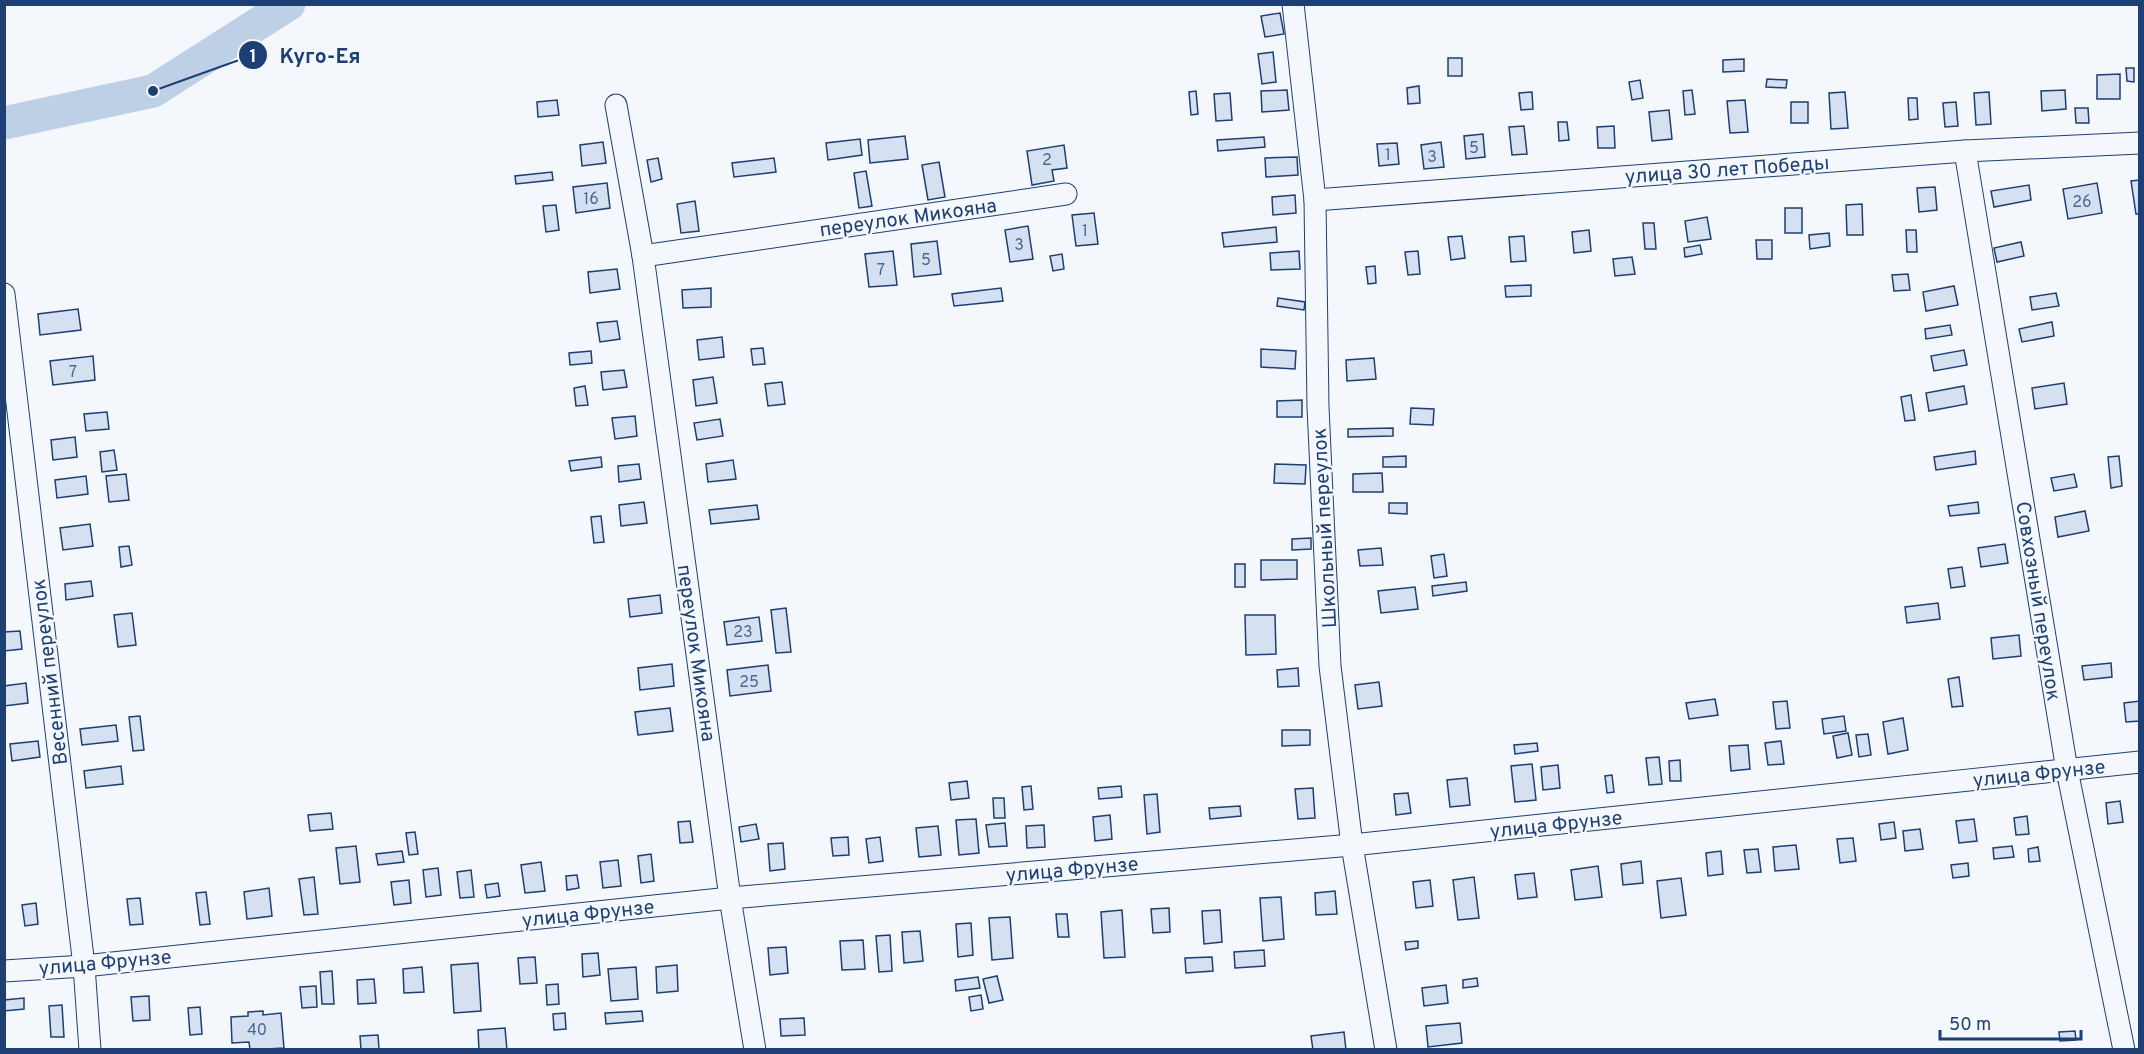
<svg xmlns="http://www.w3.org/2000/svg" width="2144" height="1054" viewBox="0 0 2144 1054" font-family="Overpass,sans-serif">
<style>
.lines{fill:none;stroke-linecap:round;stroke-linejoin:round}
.river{stroke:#bed0e5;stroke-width:33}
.building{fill:#d5e0f0;stroke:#1d3f73;stroke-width:1.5}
.minor-casing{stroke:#1d3f73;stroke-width:23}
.minor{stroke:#f4f7fb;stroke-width:21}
.labels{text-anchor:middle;stroke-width:4.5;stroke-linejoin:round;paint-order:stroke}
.number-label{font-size:16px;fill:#4b6792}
.street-label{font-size:20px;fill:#1d3f73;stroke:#f4f7fb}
.leader{fill:none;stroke:#1d3f73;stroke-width:2}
.callout-dot{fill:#1d3f73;stroke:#f4f7fb;stroke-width:2}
.mark-label{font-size:18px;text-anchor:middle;font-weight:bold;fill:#fff}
.callout-label{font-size:21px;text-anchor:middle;font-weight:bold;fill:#1d3f73;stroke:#f4f7fb;stroke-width:4.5;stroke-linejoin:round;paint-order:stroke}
</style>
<rect width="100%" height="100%" fill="#f4f7fb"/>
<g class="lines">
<!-- river -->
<path class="river" d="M4,123L153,91L289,4"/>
</g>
<!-- building -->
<g class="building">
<path d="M1280,13L1284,34L1265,37L1261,16Z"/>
<path d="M1273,52L1276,82L1262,84L1258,54Z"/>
<rect x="1448" y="58" width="14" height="18"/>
<path d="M1744,59V71L1723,72V60Z"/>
<path d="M2126,68H2134V82L2127,81Z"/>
<path d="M2120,74V99H2097V75Z"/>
<path d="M1767,79L1787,80L1786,88L1766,87Z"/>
<path d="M1640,80L1643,98L1632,100L1629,82Z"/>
<path d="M1419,86L1420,103L1408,104L1407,88Z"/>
<path d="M1287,90L1289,110L1262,112L1261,91Z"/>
<path d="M1692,90L1695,114L1685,115L1683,91Z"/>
<path d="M2065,90L2066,109L2042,111L2041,91Z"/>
<path d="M1196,91L1198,114L1191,115L1189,92Z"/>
<path d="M1532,92L1533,109L1521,110L1519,93Z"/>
<path d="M1845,92L1848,128L1831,129L1829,93Z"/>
<path d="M1989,92L1991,124L1976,125L1974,93Z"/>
<path d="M1230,93L1232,120L1216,121L1214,94Z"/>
<path d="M1908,98H1917L1918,119L1909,120Z"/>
<path d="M557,100L559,115L538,117L537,102Z"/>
<path d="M1745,100L1748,132L1730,133L1727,101Z"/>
<rect x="1791" y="102" width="17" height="21"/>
<path d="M1956,102L1958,126L1945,127L1943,103Z"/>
<path d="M2075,108H2088L2089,123H2076Z"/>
<path d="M1669,110L1672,139L1652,141L1649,112Z"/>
<path d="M1558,122H1567L1569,140L1559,141Z"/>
<path d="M1524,126L1527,154L1512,155L1509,127Z"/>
<path d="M1614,126L1615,148H1598L1597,127Z"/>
<path d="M1483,134L1485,157L1466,159L1464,136Z"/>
<path d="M905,136L908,159L870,163L868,140Z"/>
<path d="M1264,137L1265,147L1218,151L1217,140Z"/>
<path d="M860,139L862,155L828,160L826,143Z"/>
<path d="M603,142L606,163L582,166L580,145Z"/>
<path d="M1441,142L1444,167L1424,169L1421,145Z"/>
<path d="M1397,143L1399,164L1379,166L1377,144Z"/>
<path d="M1064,145L1067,168L1052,170L1054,181L1032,185L1027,151Z"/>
<path d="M1297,157L1298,175L1266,177L1265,158Z"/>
<path d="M658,158L662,179L651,182L647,160Z"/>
<path d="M774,158L776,172L734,177L732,163Z"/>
<path d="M939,162L945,197L928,200L922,165Z"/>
<path d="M866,171L872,206L859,208L854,173Z"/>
<path d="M552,172L553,180L516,184L515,176Z"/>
<path d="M2140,180V214H2136L2131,181Z"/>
<path d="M607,183L610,208L576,213L573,187Z"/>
<path d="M2097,183L2102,213L2068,219L2063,189Z"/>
<path d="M2029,185L2031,200L1994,207L1991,191Z"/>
<path d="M1935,187L1937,210L1919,212L1917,188Z"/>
<path d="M1295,195L1296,213L1273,215L1272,197Z"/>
<path d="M695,201L699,231L681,233L677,204Z"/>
<path d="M1862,204L1863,235H1847L1846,205Z"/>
<path d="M556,205L559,230L546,232L543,206Z"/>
<rect x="1785" y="208" width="17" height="25"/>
<path d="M1094,213L1098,244L1076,246L1072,215Z"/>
<path d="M1707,217L1711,239L1688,242L1685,221Z"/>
<path d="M1643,223H1654L1656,249H1645Z"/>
<path d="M1028,226L1033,259L1010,262L1005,230Z"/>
<path d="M1276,227L1277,242L1224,247L1222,233Z"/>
<path d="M1589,230L1591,251L1574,253L1572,232Z"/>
<path d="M1906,230H1916L1917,252H1907Z"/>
<path d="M1829,233L1830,246L1810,249L1809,235Z"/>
<path d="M1462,236L1465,258L1451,260L1448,237Z"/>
<path d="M1524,236L1526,261L1511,262L1509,237Z"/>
<path d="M1756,240H1772V259H1757Z"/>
<path d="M937,241L941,274L914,277L911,244Z"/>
<path d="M2021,242L2024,256L1997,262L1994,248Z"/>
<path d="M1700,245L1702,254L1685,257L1684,248Z"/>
<path d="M893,251L897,285L869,287L865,254Z"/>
<path d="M1299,251L1300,269L1271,270L1270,253Z"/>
<path d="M1418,251L1420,274L1408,275L1405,252Z"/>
<path d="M1062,254L1064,269L1053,271L1050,256Z"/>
<path d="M1632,257L1635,274L1615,276L1613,259Z"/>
<path d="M1375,266L1376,283L1368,284L1366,267Z"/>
<path d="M617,269L620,289L590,293L588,272Z"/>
<path d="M1908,274L1910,290L1894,291L1892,275Z"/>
<path d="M1531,285V296L1506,297L1505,286Z"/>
<path d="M1954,286L1958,305L1926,311L1923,292Z"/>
<path d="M711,288V307L683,308L682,290Z"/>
<path d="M1001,288L1003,301L954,306L952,294Z"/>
<path d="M2056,293L2059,306L2032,310L2030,297Z"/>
<path d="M1278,298L1305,302L1304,310L1277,306Z"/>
<path d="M78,309L81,330L40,335L38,314Z"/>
<path d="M617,321L620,339L600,342L597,323Z"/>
<path d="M2052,322L2054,336L2022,342L2019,329Z"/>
<path d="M1950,325L1952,335L1926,339L1925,329Z"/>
<path d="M722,337L724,357L699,360L697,340Z"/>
<path d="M763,348L765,364L753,365L751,349Z"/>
<path d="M1261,349L1296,351L1295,369L1261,367Z"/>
<path d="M1964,350L1967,365L1934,371L1931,356Z"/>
<path d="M591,351L592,363L570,365L569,353Z"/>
<path d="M93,356L95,380L53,385L50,361Z"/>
<path d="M1374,358L1376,379L1347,381L1346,360Z"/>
<path d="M624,370L627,387L603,390L601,372Z"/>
<path d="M713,377L717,403L696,406L693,380Z"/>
<path d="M782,382L785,404L768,406L765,384Z"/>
<path d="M2064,383L2067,404L2035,409L2032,388Z"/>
<path d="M585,386L588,405L576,406L574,388Z"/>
<path d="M1964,386L1967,404L1929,411L1926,393Z"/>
<path d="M1911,395L1915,420L1905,421L1901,397Z"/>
<path d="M1302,400V417H1277V401Z"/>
<path d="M1411,408L1434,409L1433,425L1410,424Z"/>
<path d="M107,412L109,429L86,431L84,414Z"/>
<path d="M635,416L637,436L615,439L612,418Z"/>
<path d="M720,419L723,436L697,440L694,423Z"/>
<path d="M1393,428V436L1348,437V429Z"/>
<path d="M75,437L77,457L53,460L51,440Z"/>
<path d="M114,450L117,470L102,472L100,452Z"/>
<path d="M1975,451L1976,464L1936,470L1934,457Z"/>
<path d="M1406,456V467H1383V457Z"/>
<path d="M2119,456L2122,486L2111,488L2108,457Z"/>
<path d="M601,457L602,467L571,471L569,461Z"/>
<path d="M733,460L736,479L708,482L706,464Z"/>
<path d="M639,464L641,479L619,482L618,466Z"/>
<path d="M1275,464L1306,465L1305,484L1274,483Z"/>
<path d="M1382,473L1383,492H1353V474Z"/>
<path d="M126,474L129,500L109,502L106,476Z"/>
<path d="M2074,474L2077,487L2054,491L2051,478Z"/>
<path d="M86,476L88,494L57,498L55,480Z"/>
<path d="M644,502L647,523L621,526L619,505Z"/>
<path d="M1978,502L1979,513L1950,516L1948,506Z"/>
<path d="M1389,503H1407V514L1389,513Z"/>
<path d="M757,505L759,519L711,524L709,510Z"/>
<path d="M2085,511L2089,531L2058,537L2055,517Z"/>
<path d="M601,516L604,542L594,543L591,517Z"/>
<path d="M90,524L93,546L63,550L60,528Z"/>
<path d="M1311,538V549L1292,550V539Z"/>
<path d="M2005,544L2008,563L1981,567L1978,548Z"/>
<path d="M129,546L132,565L121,567L119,547Z"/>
<path d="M1381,548L1383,565L1360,566L1358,550Z"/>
<path d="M1444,554L1447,576L1434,578L1431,556Z"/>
<path d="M1261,560H1297V579L1261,580Z"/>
<rect x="1235" y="564" width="10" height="23"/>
<path d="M1962,567L1965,586L1951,588L1948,569Z"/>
<path d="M91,581L93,596L66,600L65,584Z"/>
<path d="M1466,582L1467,591L1433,596L1432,586Z"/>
<path d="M1415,587L1418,609L1381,613L1378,591Z"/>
<path d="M660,595L662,613L630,617L628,599Z"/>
<path d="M1938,603L1940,619L1907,623L1905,607Z"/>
<path d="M786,608L791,652L776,653L771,610Z"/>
<path d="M132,613L136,645L118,647L114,615Z"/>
<path d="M1245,615H1275L1276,654L1246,655Z"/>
<path d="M759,617L762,641L727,645L724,622Z"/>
<path d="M20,631L22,649L4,651V632Z"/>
<path d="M2019,635L2021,656L1993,659L1991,638Z"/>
<path d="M2111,663L2112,677L2084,680L2082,666Z"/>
<path d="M672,664L674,686L640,690L638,668Z"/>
<path d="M768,665L771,691L730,696L727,670Z"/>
<path d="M1298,668L1299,686L1278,687L1277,670Z"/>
<path d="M1959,677L1963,706L1952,707L1948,679Z"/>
<path d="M1379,682L1382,706L1358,709L1355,685Z"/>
<path d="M26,683L28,703L4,706V686Z"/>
<path d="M1715,699L1718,715L1689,719L1686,703Z"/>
<path d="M1787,701L1790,728L1776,729L1773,702Z"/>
<path d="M2140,701V721L2126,722L2124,703Z"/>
<path d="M670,708L673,731L638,735L635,712Z"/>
<path d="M140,716L144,750L133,751L129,717Z"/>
<path d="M1844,716L1846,731L1824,734L1822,719Z"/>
<path d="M1903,718L1908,750L1888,754L1883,722Z"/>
<path d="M116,725L118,741L82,745L80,729Z"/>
<path d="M1282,730H1310V745L1282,746Z"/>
<path d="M1848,733L1852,755L1837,758L1833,736Z"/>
<path d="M1868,734L1871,755L1859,757L1856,735Z"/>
<path d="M38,741L40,757L12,761L10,744Z"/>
<path d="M1781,741L1784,764L1768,765L1765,743Z"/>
<path d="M1537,743L1538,751L1515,754L1514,745Z"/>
<path d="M1748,745L1750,769L1731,771L1729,746Z"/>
<path d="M1659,757L1662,784L1649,785L1646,758Z"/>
<path d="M1680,760L1681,781H1670L1669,761Z"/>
<path d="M1532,764L1536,800L1515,802L1511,766Z"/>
<path d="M1558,765L1560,788L1543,790L1541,767Z"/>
<path d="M121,766L123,784L86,788L84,771Z"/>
<path d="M1612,775L1614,792L1607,793L1605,776Z"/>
<path d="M1467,778L1470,805L1450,807L1447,780Z"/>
<path d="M967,781L969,798L951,800L949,783Z"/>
<path d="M1031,786L1033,809L1024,810L1022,787Z"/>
<path d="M1121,786L1122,797L1099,799L1098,788Z"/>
<path d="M1313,788L1315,818L1298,819L1295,789Z"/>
<path d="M1408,793L1411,813L1396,815L1394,794Z"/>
<path d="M1157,794L1160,832L1147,834L1144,795Z"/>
<path d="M993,798H1004L1005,818H994Z"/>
<path d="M2120,801L2123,822L2108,824L2106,803Z"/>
<path d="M1240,806L1241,816L1210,819L1209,808Z"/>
<path d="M331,813L333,829L310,831L308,815Z"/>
<path d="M1110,815L1112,839L1095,841L1093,817Z"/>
<path d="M2027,816L2029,834L2016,835L2014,818Z"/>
<path d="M976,819L979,853L959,855L956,820Z"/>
<path d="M1974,819L1977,841L1959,843L1956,821Z"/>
<path d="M690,821L693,842L680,843L678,822Z"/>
<path d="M1894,822L1896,838L1881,840L1879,824Z"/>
<path d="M1005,823L1007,846L989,847L986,825Z"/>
<path d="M756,824L759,839L741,842L739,827Z"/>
<path d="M1044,825L1045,847L1027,848L1026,826Z"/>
<path d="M938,826L941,855L919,857L916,828Z"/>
<path d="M1920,829L1923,849L1905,851L1903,831Z"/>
<path d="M415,832L418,854L409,855L406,833Z"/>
<path d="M848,837L849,855L833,856L831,838Z"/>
<path d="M880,837L883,861L869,863L866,839Z"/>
<path d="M1853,838L1856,861L1840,863L1837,839Z"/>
<path d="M783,843L785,869L770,871L768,844Z"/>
<path d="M1796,845L1799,869L1775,871L1773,847Z"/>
<path d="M356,846L360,882L340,884L336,848Z"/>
<path d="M2012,846L2014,857L1994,859L1993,848Z"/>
<path d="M2038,847L2040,861L2029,862L2028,849Z"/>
<path d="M1758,849L1761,872L1747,873L1744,850Z"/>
<path d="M402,851L404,862L378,865L376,854Z"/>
<path d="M1721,851L1723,874L1708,876L1706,853Z"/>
<path d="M651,854L654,881L641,883L638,856Z"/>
<path d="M618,860L621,886L603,888L600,862Z"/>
<path d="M1641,861L1643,883L1623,885L1621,864Z"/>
<path d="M541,862L545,891L525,893L521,865Z"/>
<path d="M1968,863L1969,876L1953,878L1951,865Z"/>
<path d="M1598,866L1602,897L1575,900L1571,870Z"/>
<path d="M438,868L441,895L426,897L423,870Z"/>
<path d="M471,870L474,897L460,898L457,872Z"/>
<path d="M1534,873L1537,897L1518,899L1515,875Z"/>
<path d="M577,875L579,888L567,890L566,876Z"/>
<path d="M314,877L318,914L304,915L299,879Z"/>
<path d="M1474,877L1479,918L1458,920L1453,880Z"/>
<path d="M1681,878L1686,915L1661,918L1657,881Z"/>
<path d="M409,880L411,903L394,905L391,882Z"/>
<path d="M1430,880L1433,906L1416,908L1413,882Z"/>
<path d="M498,883L500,896L487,898L485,885Z"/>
<path d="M269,888L272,916L247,919L244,892Z"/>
<path d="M1335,891L1337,914L1316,915L1315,893Z"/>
<path d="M206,892L210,924L200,925L196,893Z"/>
<path d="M1281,897L1284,939L1263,941L1260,898Z"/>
<path d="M140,898L143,924L130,925L127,899Z"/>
<path d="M36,903L38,924L25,926L22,905Z"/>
<path d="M1169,908L1170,932L1153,933L1151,909Z"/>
<path d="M1122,910L1125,957L1104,958L1101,912Z"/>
<path d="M1220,910L1222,942L1204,944L1202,911Z"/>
<path d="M1056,914H1067L1069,937H1058Z"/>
<path d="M1010,917L1013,958L992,960L989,918Z"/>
<path d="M971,923L973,955L958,957L956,924Z"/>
<path d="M920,931L923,961L904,963L902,932Z"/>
<path d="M890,935L892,971L879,972L876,936Z"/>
<path d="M863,940L865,969L842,970L840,941Z"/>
<path d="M1418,941V948L1406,950L1405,942Z"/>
<path d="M786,947L788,973L770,975L768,948Z"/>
<path d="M1264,950L1265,966L1235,968L1234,952Z"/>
<path d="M598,953L600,975L583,977L582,954Z"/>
<path d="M535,957L537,983L520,984L518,958Z"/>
<path d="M1212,957L1213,971L1186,973L1185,958Z"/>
<path d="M478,963L481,1011L454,1013L451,965Z"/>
<path d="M677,965L678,991L657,993L656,967Z"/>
<path d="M422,967L424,992L404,993L403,969Z"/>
<path d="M636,967L638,999L611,1001L608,969Z"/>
<path d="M332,971L334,1004H322L320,972Z"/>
<path d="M997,976L1003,1000L989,1003L983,979Z"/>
<path d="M978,977L980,988L956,991L955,980Z"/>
<path d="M1477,978L1478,986L1463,988V980Z"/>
<path d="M374,979L376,1003L358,1004L357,980Z"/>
<path d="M558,984L559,1004L547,1005L546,985Z"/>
<path d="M1446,985L1448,1003L1424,1006L1422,988Z"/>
<path d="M316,986L317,1007L302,1008L300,987Z"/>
<path d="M981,995L983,1009L971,1011L969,997Z"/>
<path d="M149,996L150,1020L133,1021L131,997Z"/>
<path d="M24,998V1009L4,1011V1000Z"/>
<path d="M62,1005L64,1037H51L49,1006Z"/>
<path d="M200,1007L202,1034L190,1035L188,1008Z"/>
<path d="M263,1011V1015L281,1013L284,1048L250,1050L249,1042L232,1043L231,1017L248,1016V1012Z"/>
<path d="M642,1011L643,1021L606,1024L605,1013Z"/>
<path d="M565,1013L566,1029L554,1030L553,1014Z"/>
<path d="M804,1018L805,1035L781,1036L780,1019Z"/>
<path d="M1460,1023L1462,1043L1428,1047L1426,1026Z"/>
<path d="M505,1028L507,1050H479L478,1030Z"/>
<path d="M2075,1031L2076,1040L2060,1041L2059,1032Z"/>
<path d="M1344,1032L1346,1050H1313L1311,1036Z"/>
<path d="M378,1035L379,1049L361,1050L360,1036Z"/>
</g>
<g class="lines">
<!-- minor casing -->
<g class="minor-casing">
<g id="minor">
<path d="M1293,4L1315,200L1318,407L1330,666L1352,845L1386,1050"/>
<path d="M616,105L643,256L730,898L755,1050"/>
<path d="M1965,151L2067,770L2124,1050"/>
<path d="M1315,200L1965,151L2140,143"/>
<path d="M643,256L1066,194"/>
<path d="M4,294L84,966L90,1050"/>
<path d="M4,971L84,966L730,898L1352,845L2140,762"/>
</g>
</g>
<!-- minor -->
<use href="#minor" class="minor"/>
</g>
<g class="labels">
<!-- number labels -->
<g class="number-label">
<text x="1474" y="153">5</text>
<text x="1388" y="160">1</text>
<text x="1432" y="162">3</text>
<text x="1047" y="165">2</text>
<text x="591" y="204">16</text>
<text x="2082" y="207">26</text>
<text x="1085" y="236">1</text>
<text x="1019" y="250">3</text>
<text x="926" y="265">5</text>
<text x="881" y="275">7</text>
<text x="73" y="377">7</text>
<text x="743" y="637">23</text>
<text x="749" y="687">25</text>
<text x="257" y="1035">40</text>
</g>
<!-- street labels -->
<g class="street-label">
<text transform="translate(1727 169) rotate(-4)" y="7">улица 30 лет Победы</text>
<text transform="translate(908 217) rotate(-8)" y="7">переулок Микояна</text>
<text transform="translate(1324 528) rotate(-93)" y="7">Школьный переулок</text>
<text transform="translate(2039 601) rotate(81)" y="7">Совхозный переулок</text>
<text transform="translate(697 653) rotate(82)" y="7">переулок Микояна</text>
<text transform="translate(49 672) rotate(-97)" y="7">Весенний переулок</text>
<text transform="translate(2039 773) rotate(-6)" y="7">улица Фрунзе</text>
<text transform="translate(1556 824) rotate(-6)" y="7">улица Фрунзе</text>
<text transform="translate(1072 869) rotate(-5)" y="7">улица Фрунзе</text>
<text transform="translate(588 913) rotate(-6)" y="7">улица Фрунзе</text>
<text transform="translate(105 962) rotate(-5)" y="7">улица Фрунзе</text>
</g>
</g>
<!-- callouts -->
<path class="leader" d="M153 91L253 55"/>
<g class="callout-dot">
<circle cx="153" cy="91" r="6"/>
<circle cx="253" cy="55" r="15"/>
</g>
<g class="mark-label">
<text x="253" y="62">1</text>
</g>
<g class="callout-label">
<text x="320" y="63">Куго-Ея</text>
</g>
<!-- border -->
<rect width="2144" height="1054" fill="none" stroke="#1d3f73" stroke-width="12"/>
<!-- scale -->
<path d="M1940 1030v9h141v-9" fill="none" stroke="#1d3f73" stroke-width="3"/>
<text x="1949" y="1030" font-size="18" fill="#1d3f73" stroke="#f4f7fb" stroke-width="4.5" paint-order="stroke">50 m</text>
</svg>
